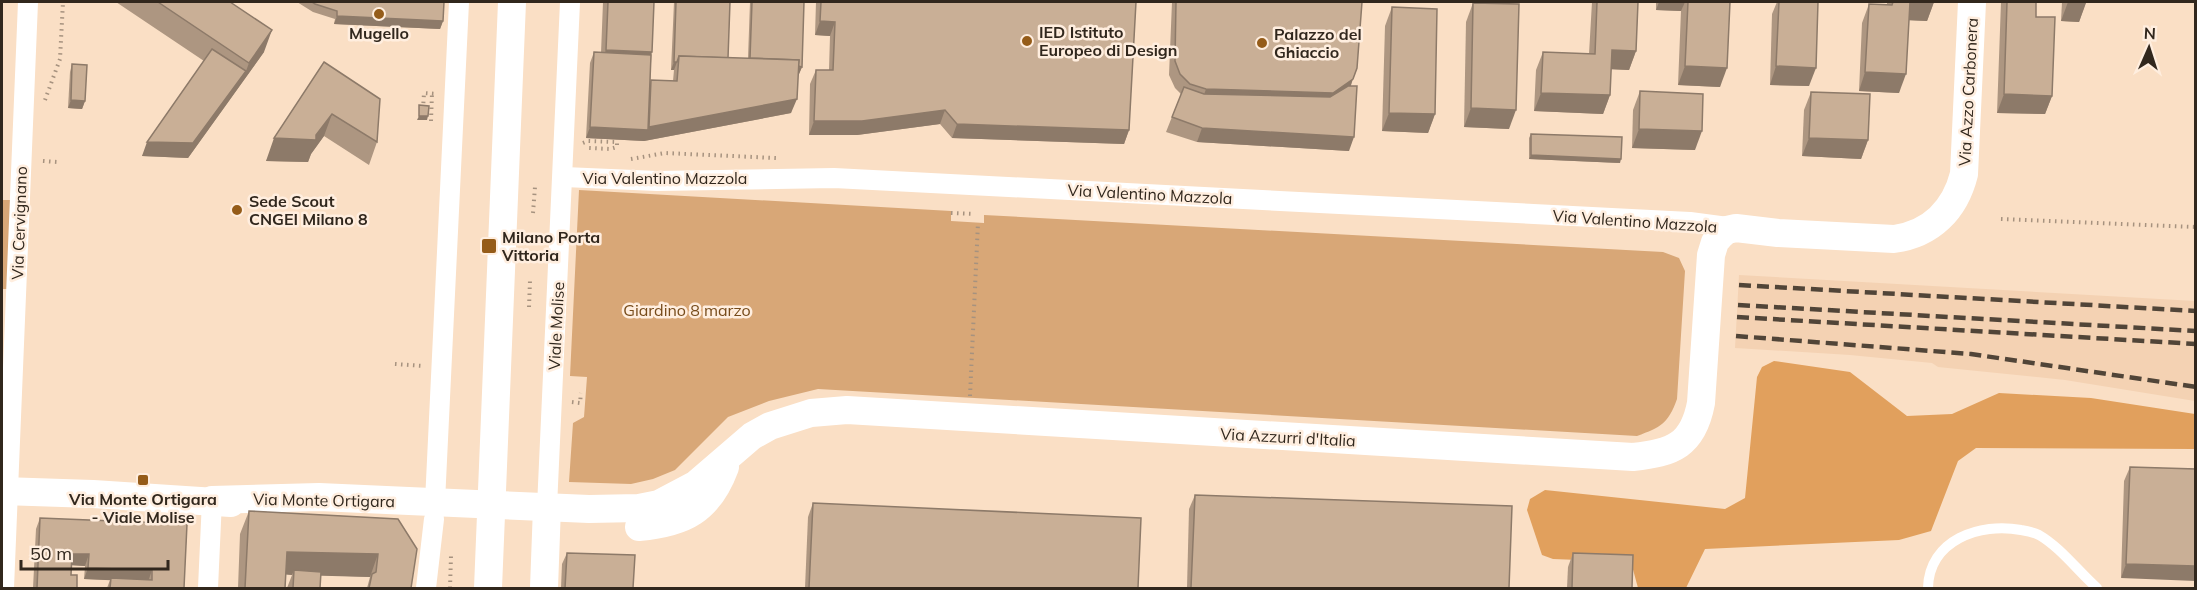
<svg xmlns="http://www.w3.org/2000/svg" width="2197" height="590" viewBox="0 0 2197 590" font-family="Mulish,sans-serif">
<style>
.built{fill:#f4d2b3}
.green{fill:#d8a777}
.forest{fill:#e1a05d}
.lines{fill:none;stroke-linecap:round;stroke-linejoin:round}
.path{stroke:#a6927f;stroke-width:4;stroke-dasharray:1.5 4.5;stroke-linecap:butt}
.lane{stroke:#fff;stroke-width:10}
.street{stroke:#fff;stroke-width:20}
.secondary{stroke:#fff;stroke-width:28}
.rail{stroke:#514538;stroke-width:4.5;stroke-dasharray:12 6;stroke-linecap:butt}
.wall{fill:#ad9681}
.shaded-wall{fill:#8d7a69}
.building{fill:#c9af96;stroke:#8d7a69;stroke-width:1.5}
.poi-dot{fill:#955c19;stroke:#ffeedf;stroke-width:2}
.labels{text-anchor:middle;stroke-width:5;stroke-linejoin:round;paint-order:stroke}
.poi-label{font-size:16px;font-weight:bold;fill:#31271d;stroke:#ffeedf;text-anchor:start}
.street-label{font-size:16px;fill:#31271d;stroke:#ffeedf}
.park-label{font-size:16px;fill:#774b1a;stroke:#ffeedf}
</style>
<rect width="100%" height="100%" fill="#fadfc5"/>
<!-- built -->
<path class="built" d="M1739,275L2195,301V401L2065,380L1938,367L1932,363L1850,355L1735,348Z"/>
<!-- green -->
<g class="green">
<path d="M579,190L951,211V221L984,223V215L1663,252L1679,258L1685,271L1677,399C1668,424 1661,427 1637,436L818,389L769,401L728,417L675,470L653,479L631,484L569,482L573,423L584,417L587,377L570,376Z"/>
<path d="M3,200H11L7,289H2Z"/>
</g>
<!-- forest -->
<path class="forest" d="M1774,361L1850,372L1907,416L1952,414L1999,393L2091,398L2195,414V449L1976,448L1958,461L1931,531L1899,540L1705,549L1686,588H1638L1631,562L1553,559L1542,555L1527,510L1530,499L1545,490L1725,509L1745,498L1757,377L1762,367Z"/>
<g class="lines">
<!-- path -->
<g class="path">
<path d="M45,100L60,59L63,2"/>
<path d="M423,109L424,93L437,94"/>
<path d="M431,121L432,93"/>
<path d="M583,143L588,141L617,142V147L610,149L589,148"/>
<path d="M631,159L665,153L776,158"/>
<path d="M43,161L57,162"/>
<path d="M533,213L535,187"/>
<path d="M951,213L974,214"/>
<path d="M2001,219L2196,227"/>
<path d="M529,307L530,281"/>
<path d="M395,364L424,366"/>
<path d="M970,396L978,223"/>
<path d="M572,402L580,403L581,393"/>
<path d="M450,588L451,556"/>
</g>
<!-- lane -->
<path class="lane" d="M1928,588C1929,540 1980,522 2021,530C2027,531 2033,532 2039,535C2060,547 2078,571 2097,588"/>
<!-- street -->
<g class="street">
<path d="M564,177L657,181L834,178L1690,222L1735,228"/>
<path d="M435,502L459,2"/>
<path d="M547,507L570,2"/>
<path d="M4,588L28,2"/>
<path d="M208,588L212,500"/>
<path d="M426,588L434,519"/>
</g>
<!-- secondary -->
<g class="secondary">
<path d="M2,491L93,494L231,503"/>
<path d="M212,500L319,497L589,509L639,508L659,504L695,485L752,436L770,426L811,413L847,410L1633,457C1673,453 1693,445 1701,403L1711,255L1715,242L1721,235L1727,230L1736,228L1778,233L1894,239C1931,234 1955,210 1964,174L1972,2"/>
<path d="M639,527C685,523 709,510 725,467"/>
<path d="M488,588L512,2"/>
<path d="M544,588L547,507"/>
</g>
<!-- rail -->
<g class="rail">
<path d="M1739,285L2196,311"/>
<path d="M1738,305L2196,331"/>
<path d="M1737,317L2196,344"/>
<path d="M1736,336L1971,354L2196,387"/>
</g>
</g>
<!-- wall -->
<g class="wall">
<path d="M116,2H230L264,52L188,158L142,156L204,61Z"/>
<path d="M297,2H444L443,21L440,29L334,24L335,19L313,12Z"/>
<path d="M603,2H654L650,84L651,80L673,81L674,70H671L674,2H730L728,58H748L750,2H804L802,67L799,74H798L791,113L644,141L586,138L590,63L594,52L601,53Z"/>
<path d="M816,2H1136L1129,130L1124,144L952,138L940,124L857,135H809L810,84L816,70H829L830,36L815,35Z"/>
<path d="M1172,2H1362L1351,86L1349,151L1197,142L1166,132L1181,94L1175,88L1169,75Z"/>
<path d="M1592,2H1638L1636,51L1629,70L1611,69L1610,95L1603,114L1534,111L1536,70L1543,52L1589,54Z"/>
<path d="M1656,2H1730L1720,87L1678,85L1681,11L1656,10Z"/>
<path d="M1777,2H1818L1809,86L1770,85L1772,14Z"/>
<path d="M1887,2H1934L1927,21L1909,20L1899,93L1859,91L1862,23L1869,4L1887,5Z"/>
<path d="M2001,2H2036V17L2052,96L2045,114L1997,113Z"/>
<path d="M2062,2H2086L2079,22L2061,21Z"/>
<path d="M1473,3L1509,129L1464,127L1466,22Z"/>
<path d="M1392,7L1435,114L1428,133L1382,131L1385,26Z"/>
<path d="M324,62L377,142L369,165L324,136L311,154L308,162L266,161Z"/>
<path d="M72,64L85,101L82,109L68,108L70,72Z"/>
<path d="M1640,91L1695,150L1632,148L1633,110Z"/>
<path d="M1811,92L1868,140L1861,159L1802,156L1804,110Z"/>
<path d="M1531,134L1620,163L1529,159V138Z"/>
<path d="M2130,467L2196,469L2121,578L2124,481Z"/>
<path d="M1195,495L1509,588H1187L1189,509Z"/>
<path d="M813,503L1138,588H805L808,517Z"/>
<path d="M249,511L398,519L411,588H367L370,577L320,575V588H287L292,575L286,574L285,588H238L240,534Z"/>
<path d="M40,518L187,524L184,588H107L110,580L84,579L85,566L71,565V575L77,588H33L36,529Z"/>
<path d="M567,553L633,588H561L562,564Z"/>
<path d="M1573,553L1632,588H1567L1568,567Z"/>
</g>
<!-- shaded-wall -->
<g class="shaded-wall">
<path d="M1659,2H1685L1681,11L1656,10Z"/>
<path d="M1909,2H1934L1927,21L1903,20Z"/>
<path d="M2068,2L2086,3L2079,22L2061,21Z"/>
<path d="M337,16L443,21L440,29L334,24Z"/>
<path d="M820,21L835,22L830,36L815,35Z"/>
<path d="M272,30L264,52L188,158L142,156L147,142L246,71L249,63Z"/>
<path d="M606,50L652,52L647,66L600,64Z"/>
<path d="M1612,50L1636,51L1629,70L1605,69Z"/>
<path d="M674,62H677L674,70H671Z"/>
<path d="M1685,66L1727,68L1720,87L1678,85Z"/>
<path d="M1776,66L1816,68L1809,86L1770,85Z"/>
<path d="M802,67L799,74L747,73Z"/>
<path d="M1357,68L1348,93L1328,108L1201,103L1206,89Z"/>
<path d="M1865,72L1906,74L1899,93L1859,91Z"/>
<path d="M1541,93L1610,95L1603,114L1534,111Z"/>
<path d="M2004,94L2052,96L2045,114L1997,113Z"/>
<path d="M797,99L791,113L644,141L586,138L590,127L648,130L649,127Z"/>
<path d="M71,100L85,101L82,109L68,108Z"/>
<path d="M1471,108L1516,110L1509,129L1464,127Z"/>
<path d="M945,110L940,124L857,135H809L814,121Z"/>
<path d="M1389,113L1435,114L1428,133L1382,131Z"/>
<path d="M332,114L324,136L311,154L308,162L266,161L274,138L316,135Z"/>
<path d="M419,116H428L427,120H417Z"/>
<path d="M957,124L1129,130L1124,144L952,138Z"/>
<path d="M1202,128L1354,137L1349,151L1197,142Z"/>
<path d="M1639,129L1702,131L1695,150L1632,148Z"/>
<path d="M1809,138L1868,140L1861,159L1802,156Z"/>
<path d="M1531,155L1621,159L1620,163L1529,159Z"/>
<path d="M287,552L378,554L370,577L294,575V570L292,575L279,574Z"/>
<path d="M72,554H89L85,566L68,565Z"/>
<path d="M2126,564L2196,566V581L2121,578Z"/>
<path d="M88,568L152,570L148,582L84,579Z"/>
</g>
<!-- building -->
<g class="building">
<path d="M158,2H230L272,30L249,63Z"/>
<path d="M312,2H444L443,21L337,16V11L315,4Z"/>
<path d="M608,2H654L652,52L606,50Z"/>
<path d="M676,2H730L728,58L679,56L677,62H674Z"/>
<path d="M752,2H804L802,67L798,66L799,60L750,58Z"/>
<path d="M821,2H1136L1129,130L957,124L945,110L862,121H814L816,70H833L835,22L820,21Z"/>
<path d="M1176,2H1362L1357,68L1353,79L1333,93L1206,89L1190,84L1180,74L1175,61Z"/>
<path d="M1597,2H1638L1636,51L1612,50L1610,95L1541,93L1543,52L1595,54Z"/>
<path d="M1688,2H1730L1727,68L1685,66Z"/>
<path d="M1779,2H1818L1816,68L1776,66Z"/>
<path d="M1893,2H1910L1906,74L1865,72L1869,4L1892,5Z"/>
<path d="M2007,2H2036V17H2055L2052,96L2004,94Z"/>
<path d="M1473,3L1519,4L1516,110L1471,108Z"/>
<path d="M1392,7L1437,9L1435,114L1389,113Z"/>
<path d="M212,49L246,71L193,143L147,142Z"/>
<path d="M594,52L651,55L648,130L590,127Z"/>
<path d="M679,56L799,60L797,99L649,127L651,80L677,81Z"/>
<path d="M324,62L380,99L377,142L332,114L316,135V140L274,138Z"/>
<path d="M72,64L87,65L85,101L71,100Z"/>
<path d="M1348,86H1357L1354,137L1202,128L1172,117L1184,87L1204,94L1330,97Z"/>
<path d="M1640,91L1703,94L1702,131L1639,129Z"/>
<path d="M1811,92L1870,94L1868,140L1809,138Z"/>
<path d="M419,105L429,106L428,116H419Z"/>
<path d="M1531,134L1622,137L1621,159L1531,155Z"/>
<path d="M2130,467L2196,469V566L2126,564Z"/>
<path d="M1195,495L1512,506L1509,588H1191Z"/>
<path d="M813,503L1141,518L1138,588H809Z"/>
<path d="M249,511L398,519L417,549L411,588H369L372,574L376,572L378,554L287,552L285,588H245Z"/>
<path d="M40,518L187,524L184,588H110L111,578L152,580V570L88,568L89,554H72L71,575H77V588H37Z"/>
<path d="M567,553L635,555L633,588H565Z"/>
<path d="M1573,553L1633,555L1632,588H1572Z"/>
<path d="M294,570L321,572L320,588H293Z"/>
</g>
<!-- markers -->
<g class="poi-dot">
<circle cx="379" cy="14" r="6"/>
<circle cx="1027" cy="41" r="6"/>
<circle cx="1262" cy="43" r="6"/>
<circle cx="237" cy="210" r="6"/>
<rect x="481" y="238" width="16" height="16" rx="3"/>
<rect x="137" y="474" width="12" height="12" rx="3"/>
</g>
<g class="labels">
<!-- poi labels -->
<g class="poi-label">
<text x="1039" y="38">IED Istituto<tspan x="1039" dy="18">Europeo di Design</tspan></text>
<text x="379" y="39" text-anchor="middle">Mugello</text>
<text x="1274" y="40">Palazzo del<tspan x="1274" dy="18">Ghiaccio</tspan></text>
<text x="249" y="207">Sede Scout<tspan x="249" dy="18">CNGEI Milano 8</tspan></text>
<text x="502" y="243">Milano Porta<tspan x="502" dy="18">Vittoria</tspan></text>
<text x="143" y="505" text-anchor="middle">Via Monte Ortigara<tspan x="143" dy="18">- Viale Molise</tspan></text>
</g>
<!-- street labels -->
<g class="street-label">
<text transform="translate(1968 92) rotate(-87)" y="6">Via Azzo Carbonera</text>
<text x="665" y="184">Via Valentino Mazzola</text>
<text transform="translate(1150 194) rotate(3)" y="6">Via Valentino Mazzola</text>
<text transform="translate(1635 221) rotate(4)" y="6">Via Valentino Mazzola</text>
<text transform="translate(19 223) rotate(-88)" y="6">Via Cervignano</text>
<text transform="translate(556 326) rotate(-87)" y="6">Viale Molise</text>
<text transform="translate(1288 437) rotate(3)" y="6">Via Azzurri d'Italia</text>
<text transform="translate(324 500) rotate(1)" y="6">Via Monte Ortigara</text>
</g>
<!-- park labels -->
<g class="park-label">
<text x="687" y="316">Giardino 8 marzo</text>
</g>
</g>
<!-- border -->
<rect width="2197" height="590" fill="none" stroke="#31271d" stroke-width="6"/>
<!-- north arrow -->
<g transform="translate(2149 48) rotate(3)" stroke="#ffeedf" stroke-width="4.5" paint-order="stroke">
<path d="M0-4.5L10 22L0 15L-10 22Z" fill="#31271d"/>
<text y="-9" font-size="16" font-weight="bold" text-anchor="middle" fill="#31271d">N</text>
</g>
<!-- scale -->
<path d="M21 560v9h147v-9" fill="none" stroke="#31271d" stroke-width="3"/>
<text x="30" y="560" font-size="18" fill="#31271d" stroke="#ffeedf" stroke-width="4.5" paint-order="stroke">50 m</text>
</svg>
